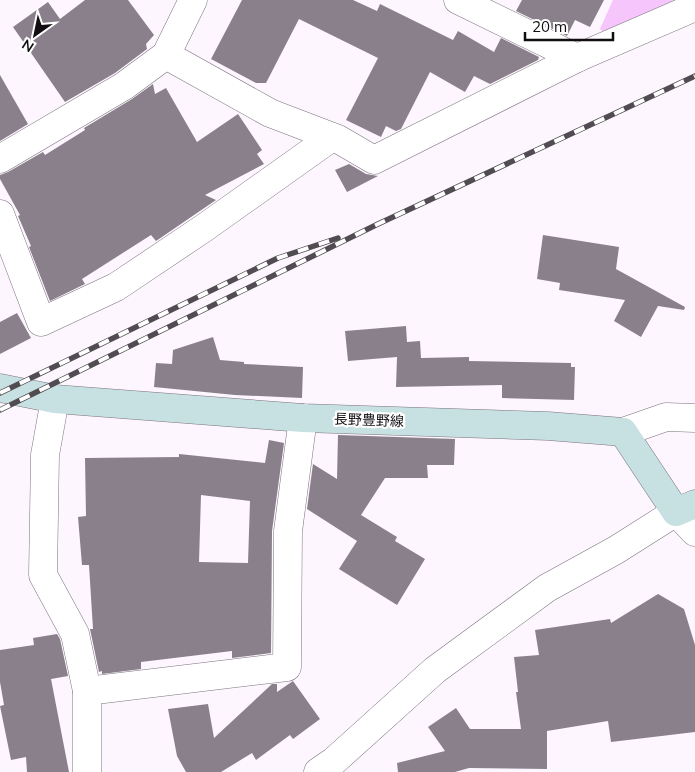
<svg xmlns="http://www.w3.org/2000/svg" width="695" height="772" viewBox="0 0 695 772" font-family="Mulish,'Noto Sans JP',sans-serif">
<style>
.green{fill:#f5c5fb}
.building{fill:#8a808b;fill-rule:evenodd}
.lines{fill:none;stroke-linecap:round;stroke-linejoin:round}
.minor-casing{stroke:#7c737e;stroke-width:29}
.tertiary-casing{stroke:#7c737e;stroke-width:29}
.secondary-casing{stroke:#7c737e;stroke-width:29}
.minor{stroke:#fff;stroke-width:28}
.tertiary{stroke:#fff;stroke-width:28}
.secondary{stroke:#c7e0e1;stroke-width:28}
.rail-casing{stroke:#514c51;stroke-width:5.5}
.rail{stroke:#fff;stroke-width:4;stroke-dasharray:11;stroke-linecap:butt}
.labels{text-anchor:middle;stroke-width:4.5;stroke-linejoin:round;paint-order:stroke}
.street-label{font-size:14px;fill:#110d11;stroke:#fff}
</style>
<rect width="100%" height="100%" fill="#fdf6fe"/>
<!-- green -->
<path class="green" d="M613,0H677L609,36L600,29Z"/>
<!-- building -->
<g class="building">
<path d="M85,0H128L154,35L146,44L147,49L115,73L65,102L13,27L48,2L60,19Z"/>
<path d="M242,0H353L377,11L380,4L453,40L458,31L494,52L501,38L539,57L538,60L490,84L474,76L465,92L430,72L401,129L396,131L386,126L381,137L346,120L378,58L299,19L266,83H256L211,59Z"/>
<path d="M522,0H604L590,27L575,20L567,36L516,11Z"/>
<path d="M0,75L28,124L0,141Z"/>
<path d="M153,84L155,94L166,88L197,142L238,114L262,150L257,154L264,164L205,195L216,200L156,241L151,235L82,279L85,284L50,301L29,247L31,246L18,216L20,215L0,179V175L8,172L43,152L45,155L85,130L84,128L132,99Z"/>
<path d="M349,164L366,174L378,176L347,192L335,170Z"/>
<path d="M543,235L619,247L616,269L685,307L684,310L658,306L641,337L614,321L625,300L559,290L560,283L537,279Z"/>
<path d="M17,313L31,338L0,354V322Z"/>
<path d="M406,326L407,342L420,341L421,358L469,357V361L571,363V367H575L574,400L502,398V385L396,387L397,357L348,361L345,331Z"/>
<path d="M213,337L220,360L244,362V364L303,367L302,398L235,395L154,387L156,363L172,364L173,350Z"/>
<path d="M338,435L455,439L454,465H427L428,478H385L361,515L397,537L395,541L425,559L397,605L339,569L357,541L307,509L313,464L337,479Z"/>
<path d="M269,440L284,443L272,531L271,653L232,658V651L141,662V669L102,674V671L99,672L90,629H93L89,565H82L78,517L86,516L85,458L179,457V454L265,463ZM201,495L250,501L248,563L199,562Z"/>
<path d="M658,594L684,609L695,645V732L611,742L608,721L547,731V769L469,768L455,772H398L397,763L445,751L428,727L456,708L470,729H521L516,692H518L514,657L539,655L535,630L610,619L611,623Z"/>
<path d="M57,634L60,639L68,676L51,679L69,772H27L26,757L11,760L0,706L4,705L0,682V650L34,645L33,638Z"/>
<path d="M293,681L320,719L293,739L290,735L256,760L252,753L221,772H186L177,756L168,709L208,704L214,738L272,684H277V692Z"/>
</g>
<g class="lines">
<!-- minor casing -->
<g class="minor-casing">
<g id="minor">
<path d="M193,0L166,55L270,113L338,139L374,160L577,58L695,7"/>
<path d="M458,0L577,58"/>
<path d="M0,159L124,86L166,55"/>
<path d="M0,214L41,322L116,287L204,228L332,137"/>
<path d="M55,399L45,455L43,575L75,634L87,691V772"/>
<path d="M623,432L666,417L695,418"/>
<path d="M676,512L695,532"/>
<path d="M87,691L287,667L288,531L303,418"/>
</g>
</g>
<!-- tertiary casing -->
<g class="tertiary-casing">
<path id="tertiary" d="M318,772L334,761L435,670L547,588L616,550L676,512"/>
</g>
<!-- secondary casing -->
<g class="secondary-casing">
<path id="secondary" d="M0,388L55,399L303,418L548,426L623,432L676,512L695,504"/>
</g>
<!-- minor -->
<use href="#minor" class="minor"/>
<!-- tertiary -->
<use href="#tertiary" class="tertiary"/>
<!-- secondary -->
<use href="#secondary" class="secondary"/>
<!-- rail casing -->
<g class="rail-casing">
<g id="rail">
<path d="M0,393L278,258L338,238"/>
<path d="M0,410L378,224L695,76"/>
</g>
</g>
<!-- rail -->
<use href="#rail" class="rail"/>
</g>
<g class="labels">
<!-- street labels -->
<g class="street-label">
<text transform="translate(369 420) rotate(2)" y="5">長野豊野線</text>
</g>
</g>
<!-- north arrow -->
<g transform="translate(35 35) rotate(213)" stroke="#ffffff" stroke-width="4" paint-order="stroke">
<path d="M0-4L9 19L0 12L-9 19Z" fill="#110d11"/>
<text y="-8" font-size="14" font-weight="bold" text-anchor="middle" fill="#110d11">N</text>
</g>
<!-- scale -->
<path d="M525 32v8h88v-8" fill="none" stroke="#110d11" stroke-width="2.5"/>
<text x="532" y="32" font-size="15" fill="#110d11" stroke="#ffffff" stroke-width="4" paint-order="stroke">20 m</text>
</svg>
